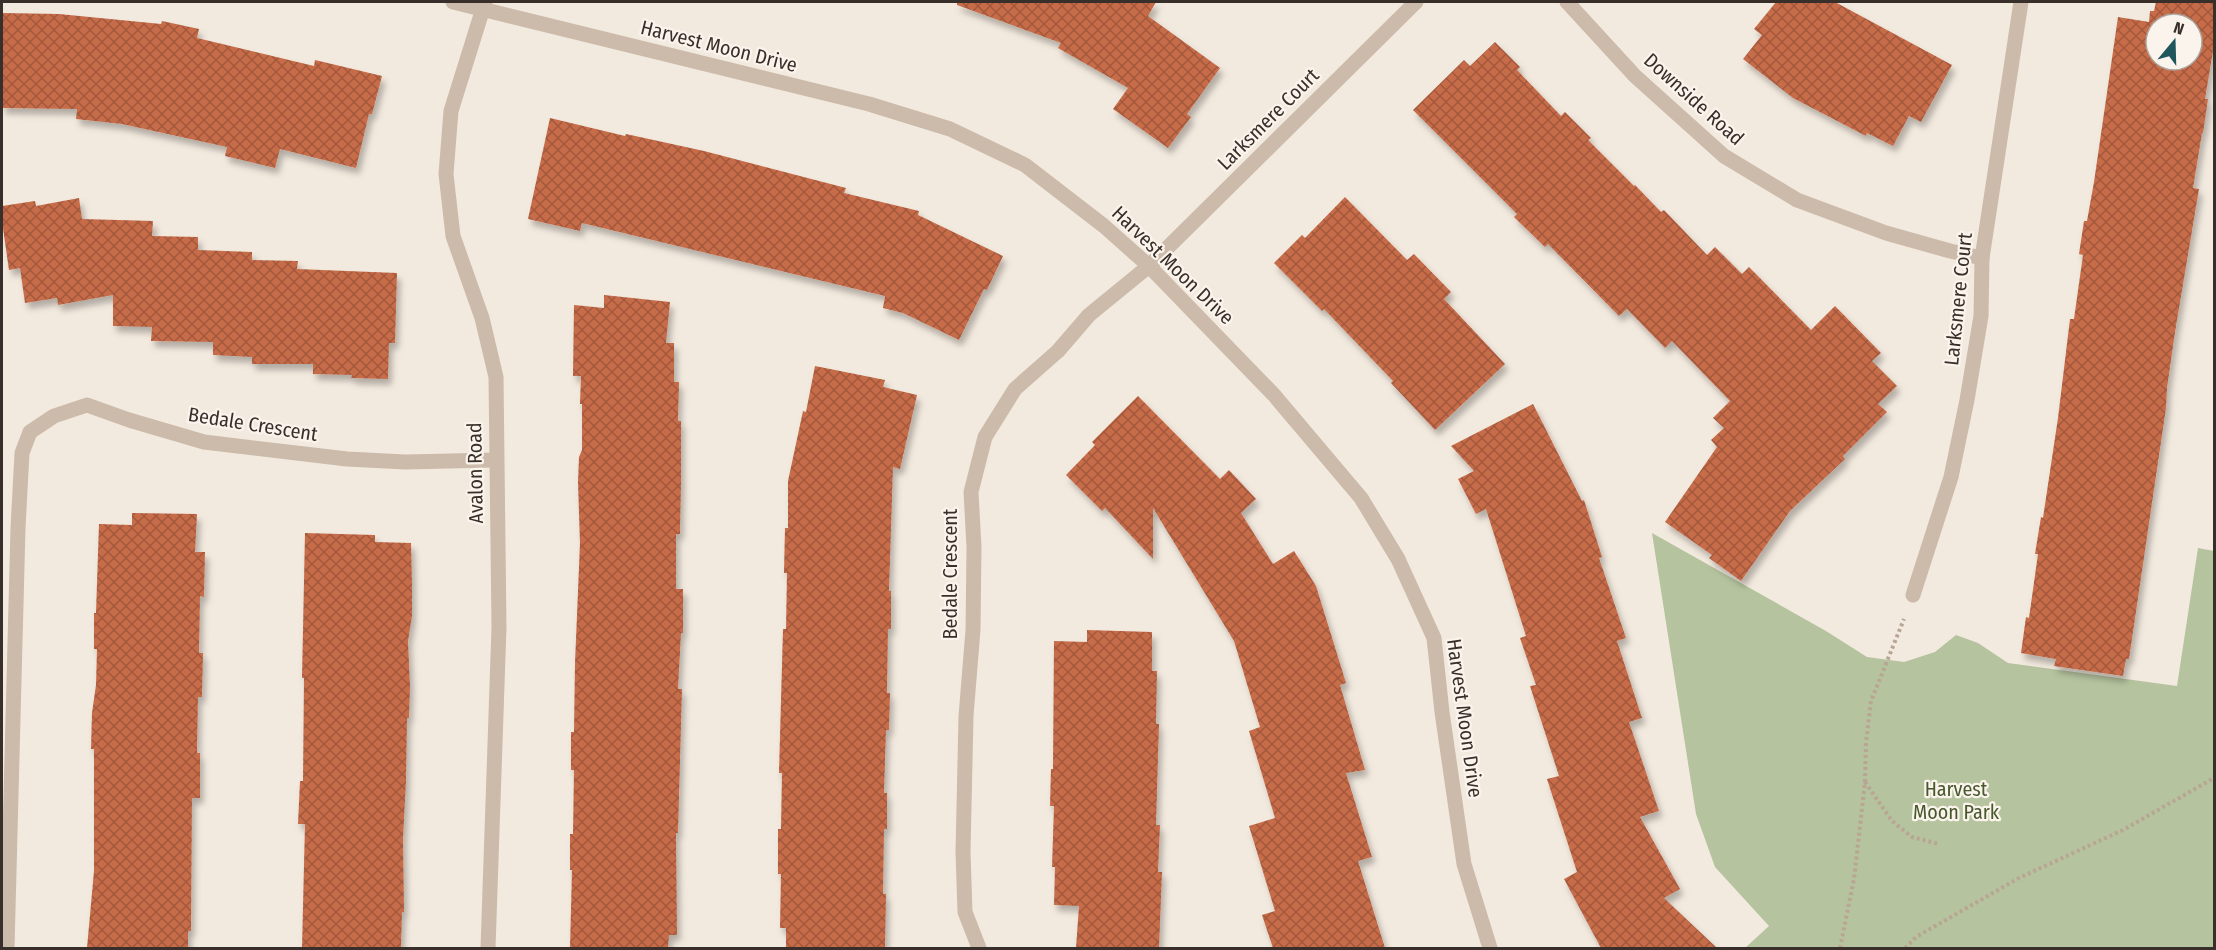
<svg xmlns="http://www.w3.org/2000/svg" width="2216" height="950" viewBox="0 0 2216 950" font-family="'Fira Sans Condensed',sans-serif">
<style>
.green{fill:#b5c39e}
.building{fill:url(#building-cross-hatch);fill-rule:evenodd;filter:url(#shadow)}
.lines{fill:none;stroke-linecap:round;stroke-linejoin:round}
.path{stroke:#b8a594;stroke-width:4;stroke-dasharray:3 3;stroke-linecap:butt}
.minor{stroke:#cba;stroke-width:15}
.tertiary{stroke:#cba;stroke-width:15}
.labels{text-anchor:middle;stroke-width:4.5;stroke-linejoin:round;paint-order:stroke}
.street-label{font-size:20px;fill:#392f2a;stroke:#faf4ec}
.park-label{font-size:20px;fill:#47582d;stroke:#faf4ec}
</style>
<defs>
<pattern id="building-cross-hatch" width="8" height="8" patternUnits="userSpaceOnUse" patternTransform="scale(1.5)"><rect width="8" height="8" fill="#c76c49"/><path d="M0 0l8 8M0 8l8-8" fill="none" stroke="#a3593d"/></pattern>
<filter id="shadow"><feDropShadow dx="3.5" dy="6" stdDeviation="3" flood-color="#0004"/></filter>
</defs>
<rect width="100%" height="100%" fill="#f3eadf"/>
<!-- green -->
<path class="green" d="M1652,533L1826,631L1867,657L1904,662L1935,652L1956,635L1978,643L2008,663L2177,686L2198,548L2214,551V948H1745L1769,926L1715,867L1696,814Z"/>
<!-- building -->
<g class="building">
<path d="M957,2H1156L1148,16L1220,68L1187,114L1191,117L1168,148L1113,109L1128,88L1058,48L1061,43L957,5Z"/>
<path d="M1776,2H1835L1952,65L1921,122L1909,116L1893,146L1867,133L1866,136L1793,98L1743,59L1762,35L1754,29Z"/>
<path d="M2156,2H2214V45L2205,99H2208L2203,133H2202L2193,188L2199,189L2175,332L2167,388L2166,408L2129,659H2126L2123,676L2054,666L2056,659L2021,653L2026,617L2029,618L2038,554H2035L2041,517L2043,518L2058,418L2070,319H2074L2083,255L2079,254L2084,221H2087L2094,182L2118,17L2149,22L2150,11H2154ZM2156,24H2192V60H2156Z"/>
<path d="M2,13L59,14L161,24L162,21L199,29L197,38L314,66L315,60L382,76L372,114H369L356,168L280,149L275,168L225,156L227,147L122,124L76,119L77,109L2,108Z"/>
<path d="M1495,42L1520,67L1517,70L1561,116L1565,112L1591,138L1588,140L1634,186L1635,185L1661,212L1664,210L1707,255L1715,247L1742,274L1749,267L1811,330L1835,306L1881,353L1872,361L1897,386L1878,404L1887,412L1843,456L1845,459L1790,511L1741,581L1709,558L1712,555L1665,522L1717,447L1711,440L1724,428L1713,418L1730,401L1672,341L1665,348L1627,309L1619,316L1548,244L1545,247L1514,217L1517,214L1413,110L1464,60L1470,66Z"/>
<path d="M550,118L625,136L626,134L704,151L846,188L844,193L919,211L918,215L1003,256L987,290L984,289L959,340L903,313L883,308L885,296L582,223L580,231L528,219Z"/>
<path d="M1345,197L1407,260L1414,254L1451,292L1444,299L1505,364L1435,430L1391,383L1393,381L1324,309L1322,311L1274,263L1302,235L1305,238Z"/>
<path d="M79,198L82,219L153,221L152,236L198,237V250L252,252V260L298,261L297,269L397,273L395,343H389L388,379L351,378L352,375L313,374V364H252V357L213,355V342L151,341L152,327L113,326V295L58,305L57,298L25,303L20,268L9,270L2,221V206L35,201L36,206Z"/>
<path d="M604,295L670,302L666,343H674V382H679L678,421H681V483L680,534H676V589H683V633H681L678,689H682L678,833H676L677,935H669L668,948H570L572,870H570V834H573L574,770H571V732H574L575,663L580,543L578,482L579,457L582,450V404H580L581,376H573L574,305L604,308Z"/>
<path d="M815,366L885,380L883,387L917,395L900,469L893,467L889,591H891V629H888L887,693H890L889,730H886L884,793H887V829H884L883,894H886L885,948H786V928H780L781,874H778V829H781L782,773H779L783,629H786L787,573H784L785,528H788V481L803,411L806,412Z"/>
<path d="M1138,396L1220,479L1229,470L1256,499L1241,513L1273,564L1294,551L1316,586L1346,683L1340,685L1365,770L1346,773L1372,857L1358,861L1385,948H1273L1262,915L1275,911L1249,826L1275,818L1249,731L1260,727L1234,641L1153,508V559L1105,508L1102,511L1066,475L1095,445L1092,442Z"/>
<path d="M1533,404L1582,501L1584,500L1602,557L1599,558L1626,638L1617,641L1642,718L1629,722L1659,811L1640,817L1680,889L1664,898L1717,948H1601L1564,879L1577,872L1547,779L1559,776L1530,686L1536,685L1520,638L1526,636L1486,509L1476,514L1458,479L1474,471L1451,446Z"/>
<path d="M132,513L197,514L195,552H205L204,597L200,596L199,653H203L202,697H198L197,753H200V798H192L191,931H188V948H87L94,871V749H91L92,713L96,685L97,649H94V613H96L99,524L132,525Z"/>
<path d="M305,533L375,535V542L411,543L412,585V616L408,641L410,686L409,718H407L406,781L403,838L404,912H402L401,948H302L305,824H298L300,781H303L304,678H302Z"/>
<path d="M1087,630L1152,632V671H1157L1156,724H1159L1156,825H1160L1158,872H1162L1159,948H1076L1079,906L1054,905L1055,867H1052L1054,806H1050L1051,769H1053L1054,641L1087,642Z"/>
</g>
<g class="lines">
<!-- path -->
<g class="path">
<path d="M1865,782L1892,821L1912,837L1939,844"/>
<path d="M1840,948L1854,879L1865,782L1866,743L1871,701L1904,619"/>
<path d="M1905,948L1916,937L2019,878L2123,830L2214,778"/>
</g>
<!-- minor -->
<g class="minor">
<path d="M485,2L451,111L446,174L453,236L482,318L496,377L499,627L488,948"/>
<path d="M1567,2L1635,76L1724,156L1797,200L1886,233L1950,251L1982,258"/>
<path d="M1913,595L1951,477L1967,400L1981,316L1982,258L2021,2"/>
<path d="M7,948L18,528L22,453L30,432L54,416L87,405L129,420L204,442L347,459L405,462L495,460"/>
<path d="M979,948L965,912L963,852L966,716L973,630L974,547L971,492L985,437L1015,389L1058,351L1089,315L1149,266L1416,2"/>
</g>
<!-- tertiary -->
<path class="tertiary" d="M453,2L869,104L950,129L1025,165L1104,226L1149,266L1274,395L1361,498L1398,559L1434,638L1442,712L1464,864L1490,948"/>
</g>
<g class="labels">
<!-- street labels -->
<g class="street-label">
<text transform="translate(719 46) rotate(14)" y="7">Harvest Moon Drive</text>
<text transform="translate(1694 99) rotate(42)" y="7">Downside Road</text>
<text transform="translate(1268 119) rotate(-45)" y="7">Larksmere Court</text>
<text transform="translate(1173 265) rotate(44)" y="7">Harvest Moon Drive</text>
<text transform="translate(1958 299) rotate(-84)" y="7">Larksmere Court</text>
<text transform="translate(253 424) rotate(9)" y="7">Bedale Crescent</text>
<text transform="translate(475 473) rotate(-91)" y="7">Avalon Road</text>
<text transform="translate(950 574) rotate(-90)" y="7">Bedale Crescent</text>
<text transform="translate(1465 718) rotate(82)" y="7">Harvest Moon Drive</text>
</g>
<!-- park labels -->
<g class="park-label">
<text x="1956" y="796">Harvest<tspan x="1956" dy="23">Moon Park</tspan></text>
</g>
</g>
<!-- border -->
<rect width="2216" height="950" fill="none" stroke="#392f2a" stroke-width="6"/>
<!-- north arrow -->
<g transform="translate(2174 42) rotate(19)"><circle r="28" fill="#faf4ec" stroke="#ada59e" stroke-width="1.5"/>
<path d="M0-4.5L10 22L0 15L-10 22Z" fill="#1e565c"/>
<text y="-9" font-size="16" font-weight="bold" text-anchor="middle" fill="#392f2a">N</text>
</g>
</svg>
